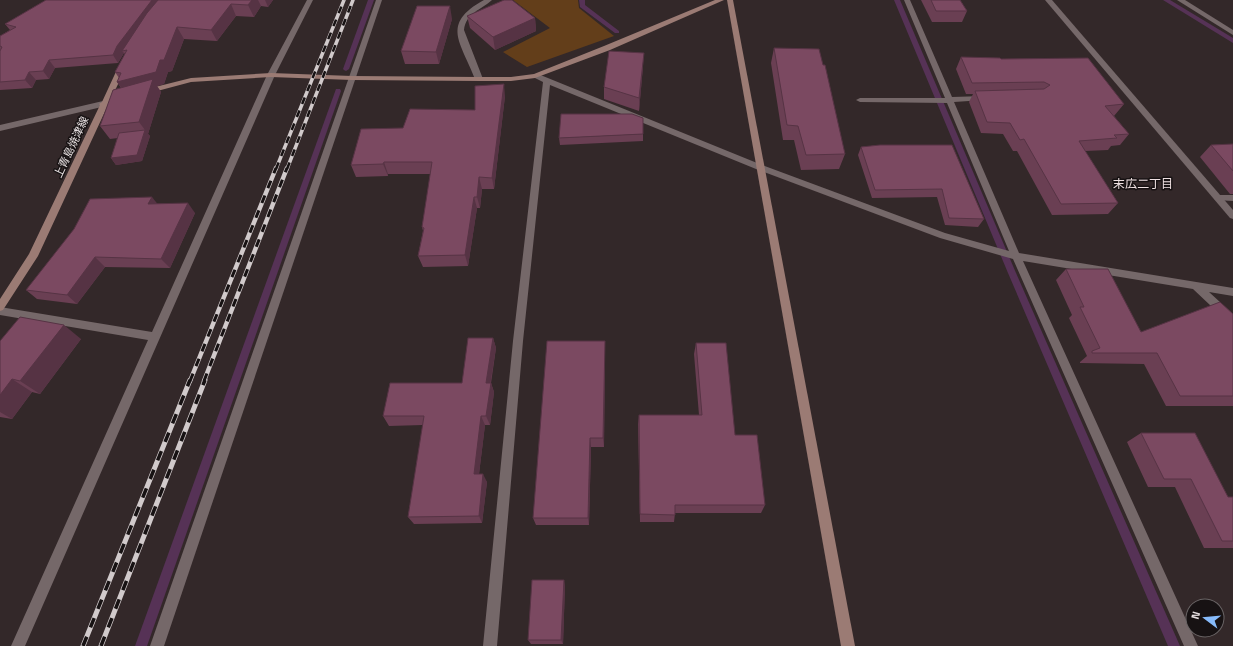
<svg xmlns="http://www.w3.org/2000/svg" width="1233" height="646" viewBox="0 0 1233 646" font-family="'Titillium Web','Noto Sans JP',sans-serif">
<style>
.green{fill:#633e1a}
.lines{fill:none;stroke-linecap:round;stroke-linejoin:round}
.stream{fill:#563256;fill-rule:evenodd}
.lane{fill:#756869;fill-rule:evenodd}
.street{fill:#756869;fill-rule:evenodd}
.secondary{fill:#9b7b74;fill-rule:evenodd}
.rail-far2-casing{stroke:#d1cacb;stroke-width:3.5}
.rail-far1-casing{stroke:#d1cacb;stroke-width:4.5}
.rail-casing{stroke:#d1cacb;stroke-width:5}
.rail-far2{stroke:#171213;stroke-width:2.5;stroke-dasharray:7;stroke-linecap:butt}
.rail-far1{stroke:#171213;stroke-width:3;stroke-dasharray:8;stroke-linecap:butt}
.rail{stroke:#171213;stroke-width:3.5;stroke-dasharray:10;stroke-linecap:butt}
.wall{fill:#6a3f53}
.shaded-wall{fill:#563344}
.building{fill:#7b4961;stroke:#563344}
.labels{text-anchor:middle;stroke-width:3;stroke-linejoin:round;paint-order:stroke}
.street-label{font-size:11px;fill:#e5dedf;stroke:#171213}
.neighbourhood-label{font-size:12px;fill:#eee0e1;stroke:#171213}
</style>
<rect width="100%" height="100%" fill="#332829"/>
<!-- green -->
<path class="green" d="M513,0H578L579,8L614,36L527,67L503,52L550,28Z"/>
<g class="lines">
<!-- stream -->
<g class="stream">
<path d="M368,0H374L349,69L346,71L344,70L343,69Z"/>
<path d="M579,0H585V5L619,31V33H615L580,7Z"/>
<path d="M894,0H900L1016,273L1180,646H1168L1008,273Z"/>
<path d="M1163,0H1170L1233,38V43Z"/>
<path d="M336,89H340L341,91L147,646H135Z"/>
</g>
<!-- lane -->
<path class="lane" d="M1218,195H1233V201L1215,200L1214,198Z"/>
<!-- street -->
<g class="street">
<path d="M307,0H313L275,75L25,646H11L148,340L0,315V307L152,332L267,75Z"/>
<path d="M376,0H382L164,646H150Z"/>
<path d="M484,0H492C481,10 466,13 464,30L483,79L479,81L475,79C461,42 440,24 484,0Z"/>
<path d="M904,0H910L952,97L984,96L988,98L984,100L954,102L1019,253L1233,288V296L1209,292L1233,314V324L1229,323L1193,289L1023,261L1198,646H1184L1013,259L940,238L756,169L550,85L523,341L497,646H483L513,341L543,82L531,76L535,74H538L762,165L945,233L1009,251L947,103L860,102L856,100L860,98H945Z"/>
<path d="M1045,0H1052L1233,210V219L1230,218Z"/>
<path d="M1177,0H1185L1233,30V35Z"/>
<path d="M103,101L107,104L106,106L0,131V125Z"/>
</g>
<!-- secondary -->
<g class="secondary">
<path d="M715,0H724L610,50L535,78L511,81H479L352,80L271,77L191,82L146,94L142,92L143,90L191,78L271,73L352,76L479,77H511L534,74L604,46Z"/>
<path d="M727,0H733L855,646H841Z"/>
<path d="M120,63H123L127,65L111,99L121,97L125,99L124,101L108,105L38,256L3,310L0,311V299L29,254L100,105L99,104L102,102Z"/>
</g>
<!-- rail-far2 casing -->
<g class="rail-far2-casing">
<g id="rail-far2">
<path d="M276,169L344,0"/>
<path d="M287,169L353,0"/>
</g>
</g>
<!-- rail-far1 casing -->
<g class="rail-far1-casing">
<g id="rail-far1">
<path d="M190,381L276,168"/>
<path d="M204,381L287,168"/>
</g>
</g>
<!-- rail casing -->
<g class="rail-casing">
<g id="rail">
<path d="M83,646L190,380"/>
<path d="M101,646L205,380"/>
</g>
</g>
<!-- rail-far2 -->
<use href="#rail-far2" class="rail-far2"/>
<!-- rail-far1 -->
<use href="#rail-far1" class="rail-far1"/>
<!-- rail -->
<use href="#rail" class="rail"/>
</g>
<!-- wall -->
<g class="wall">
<path d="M46,0H273L268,7L261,6L254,17L236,16L217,41L184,39L172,71L168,72L164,84L157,86L161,92L148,134L150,136L142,161L116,165L111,158L118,138L110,139L100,126L121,88L117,82L119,78L115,72L125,54L124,53L118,63L55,68L49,79L36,80L32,88L0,90V36L10,30L5,24Z"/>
<path d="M921,0H960L967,11L962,22H932Z"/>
<path d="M467,16L535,18L536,31L495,50L470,28Z"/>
<path d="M452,19L439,64H405L401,51Z"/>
<path d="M774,48L845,154L839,169L801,170L794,140H783L771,63Z"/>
<path d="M961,57L1001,59L1124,104L1114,116L1129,134L1120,145L1111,146L1108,150L1085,151L1118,203L1108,214L1052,215L1017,151H1013L1003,134L981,133L969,102L973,94H966L956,69Z"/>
<path d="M643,66L639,111L604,99V87Z"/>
<path d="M505,96L494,189H482L480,208H477L468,266L423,267L418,256L423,231L422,227L431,174H388V176L356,177L351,165L403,128L475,110Z"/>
<path d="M643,134V141L560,145L559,138Z"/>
<path d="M1233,144V194H1230L1200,157L1211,145Z"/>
<path d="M880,145L984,219L978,227L945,225L937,197L872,198L858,155L861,147Z"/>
<path d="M157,204L195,213L170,268L105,267L77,304L37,299L26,290Z"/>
<path d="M1066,269L1141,332L1233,314V406H1166L1144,364L1080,363V362L1087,356L1069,318L1072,315L1056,280Z"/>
<path d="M493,338L496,348L491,383L494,392L490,425H485L479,474L487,482L482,523L414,524L408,517L423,425L389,426L383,416L462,383Z"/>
<path d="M81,339L40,394L32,392L12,419L0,417V341Z"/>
<path d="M605,341L604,447H591L589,525H536L533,518Z"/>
<path d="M696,343L765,505L761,513H675L674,522H640L638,424L639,415H699L694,354Z"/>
<path d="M1141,433L1228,497H1233V548H1204L1175,487H1148L1127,442Z"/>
<path d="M565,585L563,644H531L528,640Z"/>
</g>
<!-- shaded-wall -->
<g class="shaded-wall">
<path d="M152,0H162L122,51L124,53L118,63L113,55L117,46Z"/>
<path d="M252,0H258L261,6L254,17L248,5Z"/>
<path d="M265,0H273L268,7Z"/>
<path d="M231,4L236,16L217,41L211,30Z"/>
<path d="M450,6L452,19L439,64L436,52Z"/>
<path d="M535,18L536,31L495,50L493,37Z"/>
<path d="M177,27L184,39L172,71L168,72L164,84L157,86L161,92L148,134L150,136L142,161L116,165L111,158L145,130L139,122L126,94L117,82Z"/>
<path d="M644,53L643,66L639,111V98Z"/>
<path d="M49,60L55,68L49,79L43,71Z"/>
<path d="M29,72L36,80L32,88L25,80Z"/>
<path d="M504,84L505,96L494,189L492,178Z"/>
<path d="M384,162L388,174V176L383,164Z"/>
<path d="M479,177L482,189L480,208L477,197Z"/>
<path d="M152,197L160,207L148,204Z"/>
<path d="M474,197L477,208L468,266L465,255Z"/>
<path d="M188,203L195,213L170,268L161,259Z"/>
<path d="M95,257L105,267L77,304L67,295Z"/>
<path d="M64,325L81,339L40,394L20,381Z"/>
<path d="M493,338L496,348L489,392L486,383Z"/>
<path d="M605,341V351L604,447L603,438Z"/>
<path d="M12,379L32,392L12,419L0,412V395Z"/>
<path d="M491,383L494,392L490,425L486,416Z"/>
<path d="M481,416L485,425L478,482L474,474Z"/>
<path d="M590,438L591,447L589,525L588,518Z"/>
<path d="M483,474L487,482L482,523L479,516Z"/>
<path d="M564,580L565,585L563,644L561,640Z"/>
</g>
<!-- building -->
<g class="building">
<path d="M46,0H152L117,46L113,55L49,60L43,71L29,72L25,80L0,82V51L2,47L0,46V36L16,27L5,24Z"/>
<path d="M158,0H252L248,5L231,4L211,30L177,27L164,60H160L156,72L117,82L121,73L115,72L127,50L122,51L147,13Z"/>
<path d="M504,0H512L535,18L493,37L467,16Z"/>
<path d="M931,0H960L967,11H936Z"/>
<path d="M417,6H450L436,52L401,51Z"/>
<path d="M774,48L819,49L823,65H825L845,154L806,155L798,126L787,125Z"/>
<path d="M609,51L644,53L639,98L604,87Z"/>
<path d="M961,57L1000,58L1001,59L1088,58L1124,104L1105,106L1129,134L1114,135L1117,138L1079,141L1118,203L1061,204L1024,139L1020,140L1010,123L987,122L975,91L1044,89L1050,85L1044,82L972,83Z"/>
<path d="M153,79L139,122L100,126L113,90Z"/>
<path d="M504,84L492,178L479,177L477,197H474L465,255L418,256L424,228L422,227L432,162H384L383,164L351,165L361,129L403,128L410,109L475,110V86Z"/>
<path d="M561,114H632L643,118V134L559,138Z"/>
<path d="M145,130L137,155L111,158L119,133Z"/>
<path d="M1233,144V171L1211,145Z"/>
<path d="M880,145H952L984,219L949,218L942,189L875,190L861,147Z"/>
<path d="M152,197L148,204L188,203L161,259L95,257L67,295L26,290L74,229L90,199Z"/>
<path d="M1066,269H1108L1141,332L1220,302L1233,314V396H1180L1157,353H1092V351L1100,348L1080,307H1084Z"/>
<path d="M20,317L64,325L20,381L12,379L0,395V341Z"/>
<path d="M468,338H493L486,383H491L486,416H481L474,474H483L479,516L408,517L424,416H383L390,383H462Z"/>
<path d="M547,341H605L603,438H590L588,518H533Z"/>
<path d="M696,343H726L735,435H757L765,505H675V515L640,514L639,415H702Z"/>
<path d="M1141,433H1195L1228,497H1233V541H1222L1191,479H1164Z"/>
<path d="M532,580H564L561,640H528Z"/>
</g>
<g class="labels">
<!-- street labels -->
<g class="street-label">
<text transform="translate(71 147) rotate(-65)" y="4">上青島焼津線</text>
</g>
<!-- neighbourhood labels -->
<g class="neighbourhood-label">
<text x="1143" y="188">末広二丁目</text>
</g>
</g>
<!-- north arrow -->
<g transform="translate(1205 618) rotate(286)"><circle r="19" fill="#171213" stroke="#696465"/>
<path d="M0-3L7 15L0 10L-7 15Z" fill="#87bbfb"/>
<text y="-6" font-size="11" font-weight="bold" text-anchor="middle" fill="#e5dedf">N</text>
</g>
</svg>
